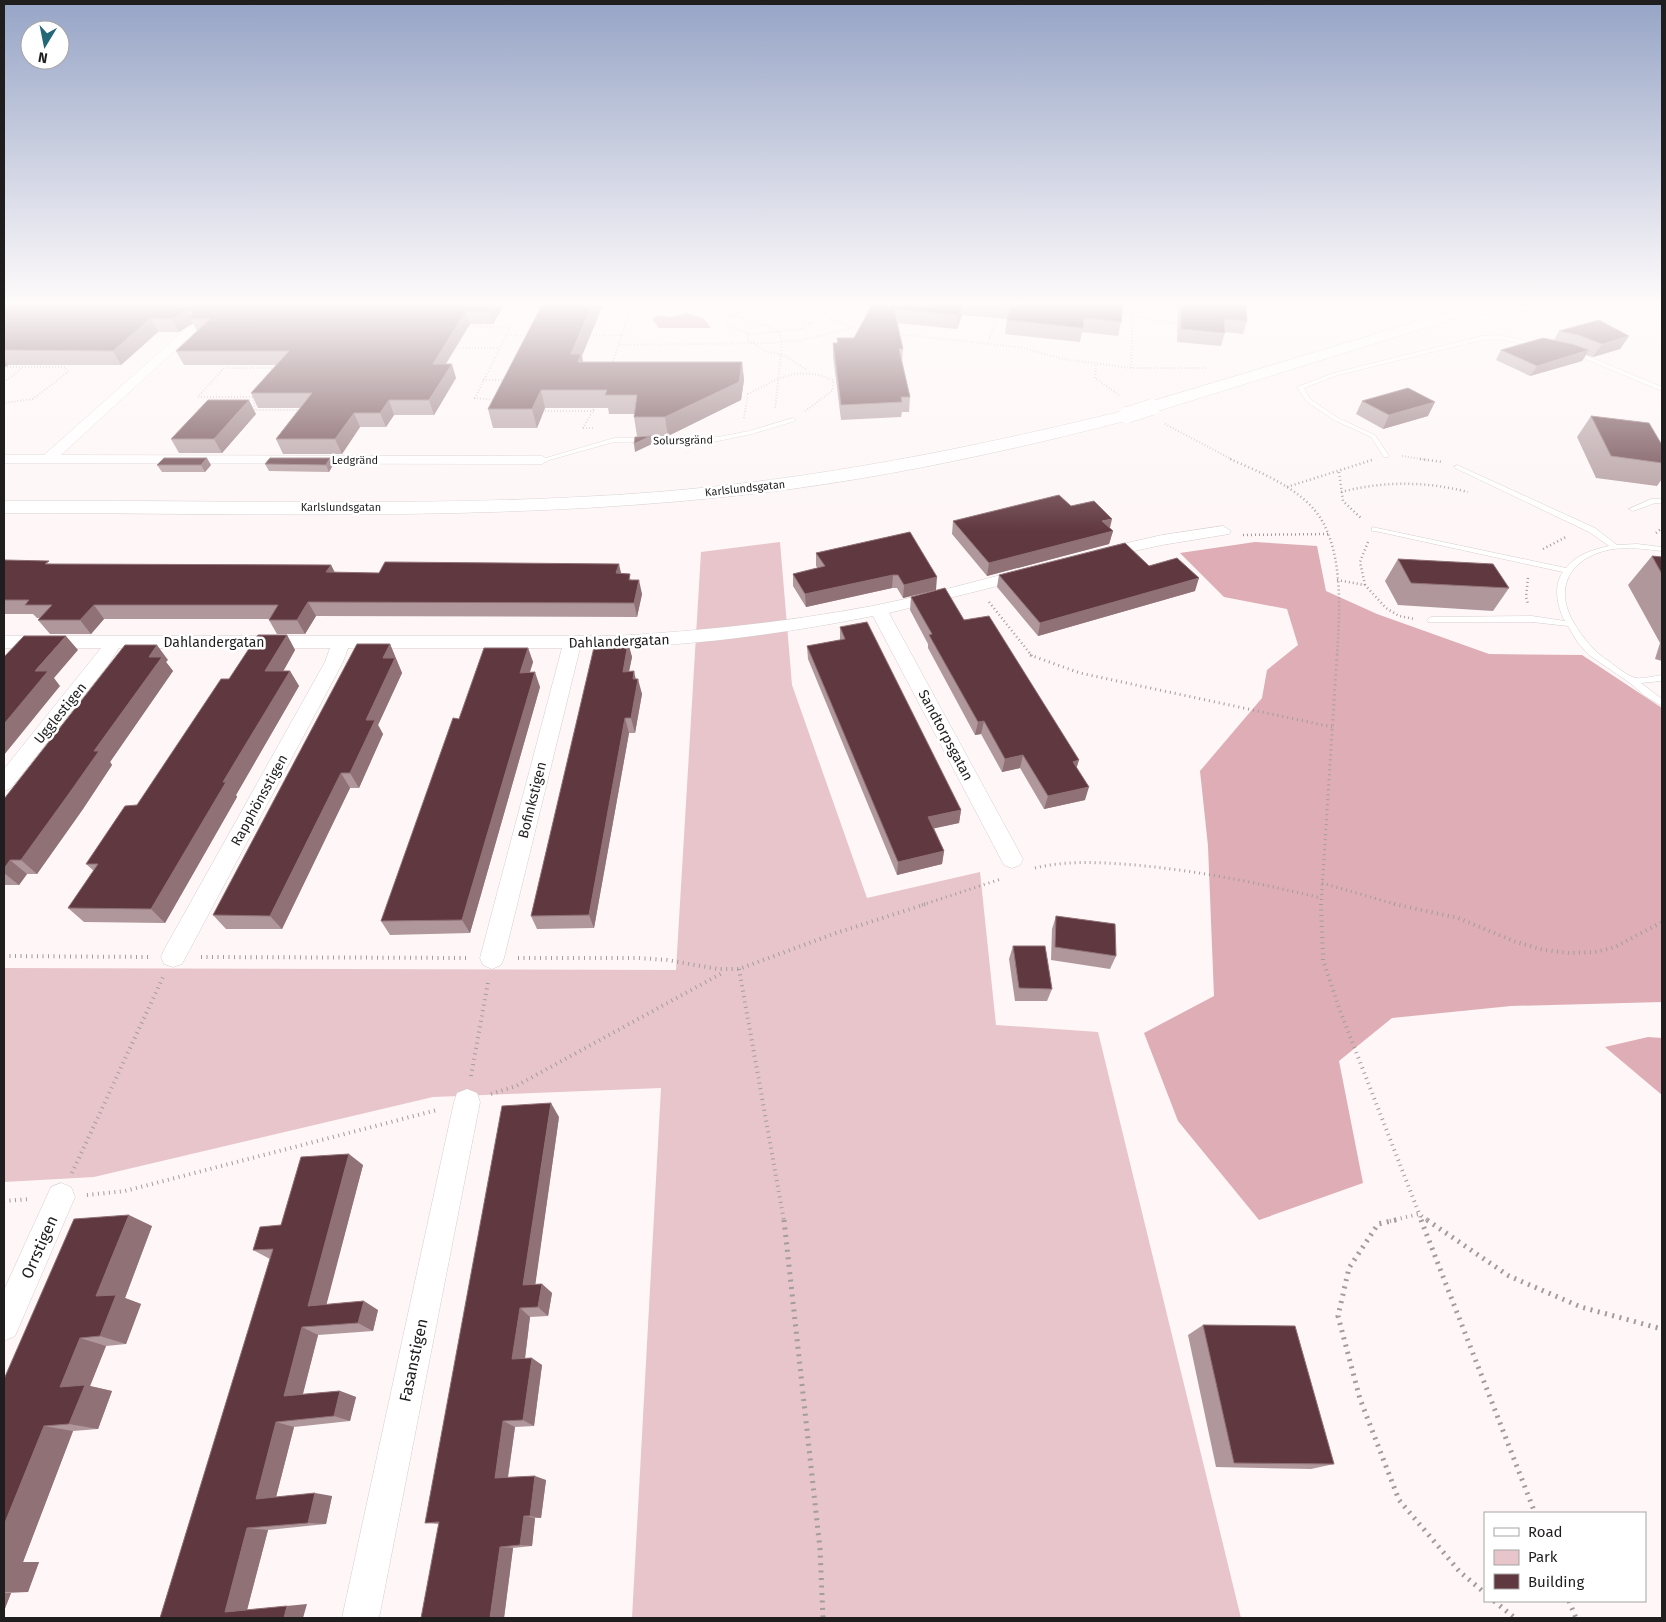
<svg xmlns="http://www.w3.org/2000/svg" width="1666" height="1622" viewBox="0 0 1666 1622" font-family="'Fira Sans',sans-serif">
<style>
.green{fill:#e8c5ca}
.forest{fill:#dfadb5}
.water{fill:#bc8c94}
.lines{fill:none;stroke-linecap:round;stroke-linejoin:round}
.lane-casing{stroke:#d5cdce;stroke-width:1}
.street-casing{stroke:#d5cdce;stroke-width:1}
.secondary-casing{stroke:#d5cdce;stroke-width:1}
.path-far4{stroke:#a29d9d;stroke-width:2;stroke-dasharray:0.5 2.5;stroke-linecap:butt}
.path-far3{stroke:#a29d9d;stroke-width:2.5;stroke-dasharray:1 3;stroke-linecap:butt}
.path-far2{stroke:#a29d9d;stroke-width:3;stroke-dasharray:1 4;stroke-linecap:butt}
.path-far1{stroke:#a29d9d;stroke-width:4;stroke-dasharray:1 4.5;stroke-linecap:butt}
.path{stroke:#a29d9d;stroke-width:5;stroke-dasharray:2 5.5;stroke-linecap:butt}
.lane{fill:#fff;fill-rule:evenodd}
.street{fill:#fff;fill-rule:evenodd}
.secondary{fill:#fff;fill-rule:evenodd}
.secondary-bridge-casing{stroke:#d5cdce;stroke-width:17;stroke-linecap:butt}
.secondary-bridge{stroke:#fff;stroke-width:16}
.wall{fill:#af979b}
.shaded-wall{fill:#8f7176}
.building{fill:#60383f;stroke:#8f7176}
.labels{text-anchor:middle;stroke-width:5;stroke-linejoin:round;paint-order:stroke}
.far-street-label{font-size:11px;fill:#1f1d1d;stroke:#fff}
.street-label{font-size:14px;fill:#1f1d1d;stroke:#fff}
.near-street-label{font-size:16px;fill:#1f1d1d;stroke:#fff}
</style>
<rect width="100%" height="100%" fill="#fef6f7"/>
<!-- green -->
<path class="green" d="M780,542L792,685L867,898L980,872L996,1025L1098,1032L1241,1618H632L661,1088L433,1097L94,1177L4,1182V968L676,970L701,552Z"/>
<!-- forest -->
<g class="forest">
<path d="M1255,542L1317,546L1326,591L1377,614L1489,654L1582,655L1662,708V1002L1511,1006L1392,1018L1339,1061L1363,1183L1259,1220L1178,1121L1144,1033L1214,996L1208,846L1200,771L1262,698L1267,670L1298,645L1287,609L1224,597L1180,553Z"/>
<path d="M1648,1037L1662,1038V1095L1605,1047Z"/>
</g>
<!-- water -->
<path class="water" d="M686,313L703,318L711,328H659L652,319L658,315L671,317Z"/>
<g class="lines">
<!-- lane casing -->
<g class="lane-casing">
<g id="lane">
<path d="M1498,335L1545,345L1542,347L1498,339L1482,340L1338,375L1304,388L1310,399L1338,418L1375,435L1389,456L1388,457H1384L1371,437L1334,420L1306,401L1297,387L1334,373L1482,336Z"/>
<path d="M1573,350L1662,387V391L1571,353L1570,352Z"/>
<path d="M793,418L796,420L795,421L752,434L718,441L614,442L542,462L539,460L614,438L718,437L749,431Z"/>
<path d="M1457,465L1595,528L1617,545L1637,544L1662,547V551C1646,549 1629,547 1613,549C1572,556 1552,586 1574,623C1584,639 1594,652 1610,662C1615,666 1629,677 1636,678C1643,679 1654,676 1662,675V681L1641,683L1662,699V706L1645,696L1630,683L1589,655L1578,643L1568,626L1532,622H1428L1427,620L1431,617L1532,616L1565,621C1557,607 1553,585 1563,572L1375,531H1372V527L1566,568C1577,554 1592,550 1609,546L1589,532L1455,468L1454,467Z"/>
<path d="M1651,499H1662V503H1655L1633,511L1629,509Z"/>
</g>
</g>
<!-- street casing -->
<g class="street-casing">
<g id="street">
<path d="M193,324L197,326V330L61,455L542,456L549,460L542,464L4,463V455H44L189,326Z"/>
<path d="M1223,526L1231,531L1229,534L1162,545L1102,558L1094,553L1096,550L1162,535Z"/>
<path d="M1024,569L1030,570L1032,574L1030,578L889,613L1023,859L1020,865L1012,868L1004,865L873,616C777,635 678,648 580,648L504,958L501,965L492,969L483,965L480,958L562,648H348L343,662L182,964L173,967L164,964L161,957L164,950L325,662L330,648H119L108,665L11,788L4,791V769L101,648H4V636H615C701,631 787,622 872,606C923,596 973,582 1024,569Z"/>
<path d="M467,1089L477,1093L480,1102L379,1618H342L454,1102L457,1093Z"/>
<path d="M61,1183L71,1187L75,1197L15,1336L4,1341V1290L51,1187Z"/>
</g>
</g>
<!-- secondary casing -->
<g class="secondary-casing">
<g id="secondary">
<path d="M1473,305H1498L1496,308L1483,311L1515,305H1543L1536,309L1472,322L1467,321L1465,318L1466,315L1463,316L1158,411H1146L1143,407L1146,403Z"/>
<path d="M1127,410L1133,411L1136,415L1133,419C998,454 862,483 724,497C485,522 243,513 4,513V501C222,499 440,509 657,492C817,479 972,448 1127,410Z"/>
</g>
</g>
<!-- path-far4 -->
<g class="path-far4">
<path d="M697,305L767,326L779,332L782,343L775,409"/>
<path d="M807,305L843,325L862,330"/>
<path d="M520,306H545"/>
<path d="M1133,306H1180"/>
<path d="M760,307L781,309L811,323L799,330L748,334L727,325L728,318L739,312Z"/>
<path d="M1133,315L1158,322L1181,324"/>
<path d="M466,326L509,328"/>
<path d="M748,334V340L767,352L779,354"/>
<path d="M896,334L1019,347L1064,359L1131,368H1206"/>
<path d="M505,335H529"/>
<path d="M587,335H622"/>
<path d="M988,343L998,315"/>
<path d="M619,345L772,343L802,340L849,329"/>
<path d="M454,348H498"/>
<path d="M779,355L785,356L807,370"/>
<path d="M612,364L632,305"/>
<path d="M1096,365L1095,378L1119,395"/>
<path d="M4,367H65L68,372L33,399L4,403"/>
<path d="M1131,368L1133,305"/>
<path d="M483,380H505"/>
<path d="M4,382L22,368"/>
<path d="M255,395L253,397H198L224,368H276"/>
<path d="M253,397L255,410H301"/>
<path d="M496,400L475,398L521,305"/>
<path d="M542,411H594"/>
<path d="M744,418L748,394C780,378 797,365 833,380V390L804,412"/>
<path d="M1165,424L1233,460"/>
<path d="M583,428H593"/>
<path d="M583,428L596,405"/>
<path d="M1402,456L1428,460"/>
</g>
<!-- path-far3 -->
<g class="path-far3">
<path d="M1230,459C1257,471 1288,483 1310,505C1345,540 1340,610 1337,656"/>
<path d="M1420,459L1443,462"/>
<path d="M1339,472L1343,501L1362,519"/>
<path d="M1287,487L1372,460"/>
<path d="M1341,492C1384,481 1425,481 1468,492"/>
<path d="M1656,533L1662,528"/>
<path d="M1243,535L1328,534"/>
<path d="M1543,549L1566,537"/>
<path d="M1528,578L1526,597L1528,604"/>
<path d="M1337,580L1365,585L1386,608L1399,616L1415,619"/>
<path d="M1365,585L1360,562L1368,542"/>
<path d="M989,602L1032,656"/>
</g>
<!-- path-far2 -->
<g class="path-far2">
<path d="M1030,655L1080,673L1332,727"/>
<path d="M1035,868C1064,861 1093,862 1122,864C1190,869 1255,882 1321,898"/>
<path d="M1322,883L1398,905"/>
<path d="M922,905L1001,879"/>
<path d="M1321,905L1337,655"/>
</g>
<!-- path-far1 -->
<g class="path-far1">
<path d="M1321,904L1323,960L1339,1008L1422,1221"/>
<path d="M1394,904L1458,918L1516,942L1544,950L1569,953L1595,952L1615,947L1662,922"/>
<path d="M4,956L150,957"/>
<path d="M201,957L467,958"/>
<path d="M518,958H639L667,960L718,969H739L836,933L926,904"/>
<path d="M739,969L784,1221"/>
<path d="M471,1076L488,982"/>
<path d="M491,1094L516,1086L724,972"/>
<path d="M72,1173L163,977"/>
<path d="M87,1195L125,1191L437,1110"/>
<path d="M4,1201L31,1199"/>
<path d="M1390,1221L1419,1214L1429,1221"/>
</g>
<!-- path -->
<g class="path">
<path d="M784,1220L820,1549L823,1618"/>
<path d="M1396,1220L1378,1224L1349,1268L1338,1316L1360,1399L1399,1500L1460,1572L1485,1593"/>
<path d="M1421,1220L1535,1513"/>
<path d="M1427,1220L1509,1276L1581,1307L1662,1329"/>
<path d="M1494,1601L1515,1618"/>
<path d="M1569,1601L1576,1618"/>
</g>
<!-- lane -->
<use href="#lane" class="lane"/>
<!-- street -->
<use href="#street" class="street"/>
<!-- secondary -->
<use href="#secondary" class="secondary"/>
<!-- secondary-bridge casing -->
<g class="secondary-bridge-casing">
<path id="secondary-bridge" d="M1127,415L1152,407"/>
</g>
<!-- secondary-bridge -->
<use href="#secondary-bridge" class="secondary-bridge"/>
</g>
<!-- wall -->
<g class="wall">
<path d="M4,305H504L493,324H470L446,364L456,378L434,415H394L386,427H360L342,454H283L276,439L300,408H258L251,393L276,365H184L176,351L197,331L193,323L179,332H158L121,365H8L4,368Z"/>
<path d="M863,305H1123L1121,322L1118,336L1082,332L1080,342L1005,334L1007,319L962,315L957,329L897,323L903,349L902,363L910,397L909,412H902L901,417L841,420L833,357V343H837V338H854L872,306Z"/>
<path d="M1178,305H1246L1247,321L1243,334L1225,332L1221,346L1177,342Z"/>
<path d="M1559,331L1629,336L1620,349L1593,357L1586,355L1582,361L1530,376L1496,360L1501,350L1554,340Z"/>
<path d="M582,356L583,362H742L744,380L741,400L668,436H637L634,417V414H609L608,408H545L537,428H493L488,409Z"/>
<path d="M1362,401L1428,416L1383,429L1356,414Z"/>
<path d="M256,414L222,453H179L171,439Z"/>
<path d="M1591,416L1662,445V479L1657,486L1596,478L1577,437Z"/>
<path d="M270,458L333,465L329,472L269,471L265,464Z"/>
<path d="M157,465H211L205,472H162Z"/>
<path d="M1071,506L1110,528L1113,531L1109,544L987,576L952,534L953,521Z"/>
<path d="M910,532L936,590L903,598L897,588H892L806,607L793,586V574L818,568L816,566V553Z"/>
<path d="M1652,556L1662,557V661L1655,659L1660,643L1628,585Z"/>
<path d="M1398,559L1509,588L1493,611L1398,605L1385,581Z"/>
<path d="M4,560L52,564L331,565L335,573L621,574L632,580L642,594L637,617L316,616L305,634H277L269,620V619H104L91,634H50L38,620L40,618H37L33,614H4Z"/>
<path d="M1149,566L1195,591L1038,636L997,587L999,575Z"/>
<path d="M911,597L964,620L1077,768L1085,800L1044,809L1020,768L1002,772L981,734L975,735L928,648V644L910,610Z"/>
<path d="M840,627L961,810L959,823L934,828L944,851L942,864L897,875L808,659L807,646L840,640Z"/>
<path d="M287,635L295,650L283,671H290L299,686L236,795L237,797L165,923L84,922L68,908L94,871L86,864L137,805L229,679Z"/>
<path d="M628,643L632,657L629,671L636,679L642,694L635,733H629L594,928L537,929L531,916Z"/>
<path d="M390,644L402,673L378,725L383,734L359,788H350L282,929H226L213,915Z"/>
<path d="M528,648L533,662L530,672L540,687L470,933L390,935L381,921L459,719Z"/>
<path d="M168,660L166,662L173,671L110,762L112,765L83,809L37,874H27L19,885H4V799Z"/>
<path d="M1056,916L1116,956L1110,969L1051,960L1052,929Z"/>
<path d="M1013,946L1052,989L1047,1001H1015L1009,959Z"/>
<path d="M559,1117L535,1284H542L552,1293L548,1316L530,1317L525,1358L542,1365L534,1426L515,1427L508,1478L546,1480L541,1518H535L532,1546L513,1548L504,1618L438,1524L425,1523Z"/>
<path d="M363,1165L326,1304L378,1310L373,1331L318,1335L303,1394L340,1391L356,1397L350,1421L294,1427L276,1497L332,1496L326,1524L268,1530L247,1610L307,1604L160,1618L270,1259L253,1250L281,1225Z"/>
<path d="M152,1226L125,1298L141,1304L126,1344L106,1346L90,1386L112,1391L98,1429L73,1431L23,1562H39L28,1592L11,1593L4,1611V1379Z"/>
<path d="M1203,1325L1334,1464L1311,1469L1216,1467L1188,1335Z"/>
</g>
<!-- shaded-wall -->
<g class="shaded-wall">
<path d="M493,305H504L493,324L489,311Z"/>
<path d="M592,305H603L582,356L585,372L571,354Z"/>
<path d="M962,305H963L962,315L957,329L958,315Z"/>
<path d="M187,309L192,319H190L193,323L179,332L172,319Z"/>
<path d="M466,311L470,324L437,378L433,364Z"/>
<path d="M151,318L158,332L121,365L113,351Z"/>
<path d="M1629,336L1620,349L1593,357L1602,344Z"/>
<path d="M1589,350L1582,361L1530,376L1537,366Z"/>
<path d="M4,358L8,365L4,368Z"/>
<path d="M742,362L744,380L741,400L668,436L665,417Z"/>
<path d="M452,364L456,378L434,415L429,400Z"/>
<path d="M541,390L545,408L537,428L532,409Z"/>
<path d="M249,400L256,414L222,453L214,439Z"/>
<path d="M389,400L394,415L386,427L380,413Z"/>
<path d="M1435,402L1428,416L1383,429L1389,415Z"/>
<path d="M354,413L360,427L342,454L335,439Z"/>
<path d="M651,436L652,444L635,452L634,444Z"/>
<path d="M207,458L211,465L205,472L201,465Z"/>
<path d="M330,458L333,465L329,472L326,465Z"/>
<path d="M1112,519L1109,532L1102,521Z"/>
<path d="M1113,531L1109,544L987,576L989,563Z"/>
<path d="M619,564L622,577L616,573Z"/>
<path d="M331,565L338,579L326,572Z"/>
<path d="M893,575L892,588L806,607L805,594Z"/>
<path d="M937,577L936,590L903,598L904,585Z"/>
<path d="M1199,578L1195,591L1038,636L1040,623Z"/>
<path d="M639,580L642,594L637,617L634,603Z"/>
<path d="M308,602L316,616L305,634L297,620Z"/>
<path d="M94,605L104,619L91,634L80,620Z"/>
<path d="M287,635L295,650L275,686L265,671Z"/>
<path d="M66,636L78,650L54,678L60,686L4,755V724L35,671Z"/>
<path d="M628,643L632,657L626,686L623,672Z"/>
<path d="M390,644L402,673L378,725L383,734L359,788L350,773L383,658Z"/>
<path d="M157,645L168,660L166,662L173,671L110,762L112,765L83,809L37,874L21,860L94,751L149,657Z"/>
<path d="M528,648L533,662L525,687L520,673Z"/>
<path d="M290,671L299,686L236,795L237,797L165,923L151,909L223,782Z"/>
<path d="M634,671L637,685L638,679L642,694L635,733L631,718L633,679Z"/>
<path d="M535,672L540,687L470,933L462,920Z"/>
<path d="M625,718L629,733L594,928L589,915Z"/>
<path d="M984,721L981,734L975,735L978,722Z"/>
<path d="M1023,755L1020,768L1002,772L1005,759Z"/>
<path d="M1079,760L1075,773L1073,762Z"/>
<path d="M341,773L350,788L282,929L270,916Z"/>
<path d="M1089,787L1085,800L1044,809L1048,796Z"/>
<path d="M961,810L959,823L927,830L928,817Z"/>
<path d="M944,851L942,864L897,875L898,862Z"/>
<path d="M10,860L27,874L19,885L4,873V869Z"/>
<path d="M551,1103L559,1117L534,1294L523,1285Z"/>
<path d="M349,1154L363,1165L324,1314L308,1306Z"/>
<path d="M129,1215L152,1226L125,1298L141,1304L126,1344L100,1336L96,1296Z"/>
<path d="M542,1284L552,1293L548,1316L538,1307Z"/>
<path d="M364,1301L378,1310L373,1331L358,1323Z"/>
<path d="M520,1308L530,1317L524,1366L512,1359Z"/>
<path d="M302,1327L318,1335L301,1401L284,1396Z"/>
<path d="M80,1338L106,1346L90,1386L112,1391L98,1429L69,1424L60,1387Z"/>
<path d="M532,1358L542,1365L534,1426L523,1420Z"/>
<path d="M340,1391L356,1397L350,1421L334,1416Z"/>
<path d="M503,1421L515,1427L507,1482L495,1478Z"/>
<path d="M276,1422L294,1427L275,1501L256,1499Z"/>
<path d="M44,1426L73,1431L23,1562H39L28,1592H4V1525Z"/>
<path d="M535,1476L546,1480L541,1518L530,1516Z"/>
<path d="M315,1493L332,1496L326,1524L308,1523Z"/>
<path d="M524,1516L535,1518L532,1546L520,1545Z"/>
<path d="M247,1528L268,1530L247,1610L225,1612Z"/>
<path d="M500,1547L513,1548L504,1618H490Z"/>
<path d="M4,1593H11L4,1611Z"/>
<path d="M307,1604L303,1618H284L287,1606Z"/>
</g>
<!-- building -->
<g class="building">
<path d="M4,305H493L489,311H466L433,364H452L429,400H389L380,413H354L335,439H276L312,393H251L289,351H176L210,319H190L192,312L187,309L172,319L151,318L113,351L4,350Z"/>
<path d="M542,305H592L571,354H581L578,362H742L739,382L665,417H634L637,395H605L607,390H541L532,409H488Z"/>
<path d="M872,305H962L958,315L894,309L903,349H899L910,397H901L902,402L841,405L833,343H838L837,338H854Z"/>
<path d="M1001,305H1123L1121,322L1084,318L1083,328L1007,320L1011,306Z"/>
<path d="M1181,305H1246L1247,321L1224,319L1225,333L1181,329Z"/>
<path d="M1599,320L1629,336L1602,344L1578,335L1559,331Z"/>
<path d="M1543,338L1572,344L1589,350L1537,366L1501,350Z"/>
<path d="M1408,388L1435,402L1389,415L1362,401Z"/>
<path d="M208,400H249L214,439H171Z"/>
<path d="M1591,416L1649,423L1662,445V463L1611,456Z"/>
<path d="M651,436L634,444L635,437Z"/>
<path d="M164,458H207L201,465H157Z"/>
<path d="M270,458H330L326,465L265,464Z"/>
<path d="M1059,495L1071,506L1094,501L1112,519L1102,521L1113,531L989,563L953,521Z"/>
<path d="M910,532L937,577L904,585L898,575H893L805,594L793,574L825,566L816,553Z"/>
<path d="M1125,543L1149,566L1177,558L1199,578L1040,623L999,575Z"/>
<path d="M1652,556L1662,557V574Z"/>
<path d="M1398,559L1493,564L1509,588L1411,583Z"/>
<path d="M4,560L49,561L45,564L331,565L326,572L379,573L385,562L619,564L616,573L630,574L629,580H639L634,603L308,602L297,620H269L278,605H94L80,620H38L52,605H25L29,600H4Z"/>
<path d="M945,588L964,620L989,616L1079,760L1073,762L1089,787L1048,796L1023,755L1005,759L984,721L978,722L929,635L932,634L911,597Z"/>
<path d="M867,622L961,810L928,817L944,851L898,862L807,646L845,639L840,627Z"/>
<path d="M258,635H287L265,671H290L223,782H226L151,909L68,908L98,864H86L125,806L137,805L221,679H229Z"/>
<path d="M24,636H66L35,671H48L4,724V657Z"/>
<path d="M595,643H628L623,672L634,671L633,679H638L631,718H625L589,915L531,916Z"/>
<path d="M357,644H390L383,658H395L366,720H375L350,773H341L270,916L213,915Z"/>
<path d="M125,645H157L149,657H162L94,751H99L68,795L21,860H10L4,869V799Z"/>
<path d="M484,648H528L520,673L535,672L462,920L381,921L453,718L459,719Z"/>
<path d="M1056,916L1115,924L1116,956L1055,947Z"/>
<path d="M1013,946H1045L1052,989L1019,988Z"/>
<path d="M551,1103L523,1285L542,1284L538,1307L520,1308L512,1359L532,1358L523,1420L503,1421L495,1478L535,1476L530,1516H524L520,1545L500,1547L490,1618H421L439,1522L425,1523L502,1106Z"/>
<path d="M349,1154L308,1306L364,1301L358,1323L302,1327L284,1396L340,1391L334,1416L276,1422L256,1499L315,1493L308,1523L247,1528L225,1612L287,1606L284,1618H160L273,1249L253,1250L260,1227L281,1225L301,1157Z"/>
<path d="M129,1215L96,1296L116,1295L100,1336L80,1338L60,1387L85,1385L69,1424L44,1426L4,1525V1379L74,1219Z"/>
<path d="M1203,1325L1295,1326L1334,1464L1234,1463Z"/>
</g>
<!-- sky -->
<linearGradient id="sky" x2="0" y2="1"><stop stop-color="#96a4c6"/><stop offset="0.57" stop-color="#fffbfb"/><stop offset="1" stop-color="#fffbfb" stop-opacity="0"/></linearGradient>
<rect width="1666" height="532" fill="url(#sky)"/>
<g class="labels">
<!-- far-street labels -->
<g class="far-street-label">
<text transform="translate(683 440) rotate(-1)" y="4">Solursgränd</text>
<text x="355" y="464">Ledgränd</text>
<text transform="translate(745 488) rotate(-6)" y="4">Karlslundsgatan</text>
<text x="341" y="511">Karlslundsgatan</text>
</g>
<!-- street labels -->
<g class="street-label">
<text transform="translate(619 641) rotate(-2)" y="5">Dahlandergatan</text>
<text x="214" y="647">Dahlandergatan</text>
<text transform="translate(60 713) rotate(-51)" y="5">Ugglestigen</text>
<text transform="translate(946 735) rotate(62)" y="5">Sandtorpsgatan</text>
<text transform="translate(259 800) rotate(-61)" y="5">Rapphönsstigen</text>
<text transform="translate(532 800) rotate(-76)" y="5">Bofinkstigen</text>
</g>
<!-- near-street labels -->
<g class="near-street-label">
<text transform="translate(39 1247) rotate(-66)" y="6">Orrstigen</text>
<text transform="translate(413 1360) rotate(-78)" y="6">Fasanstigen</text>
</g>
</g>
<!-- border -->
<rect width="1666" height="1622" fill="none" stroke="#1f1d1d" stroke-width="10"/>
<!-- legend -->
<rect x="1484" y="1512" width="162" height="90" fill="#ffffff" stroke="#a5a5a5"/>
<rect x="1494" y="1528" width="25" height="8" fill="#ffffff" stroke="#a5a5a5"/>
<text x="1528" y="1537" font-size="15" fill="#1f1d1d">Road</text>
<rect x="1494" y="1550" width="25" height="15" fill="#e8c5ca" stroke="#a5a5a5"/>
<text x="1528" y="1562" font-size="15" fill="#1f1d1d">Park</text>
<rect x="1494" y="1574" width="25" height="15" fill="#60383f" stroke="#a5a5a5"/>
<text x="1528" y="1587" font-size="15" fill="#1f1d1d">Building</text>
<!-- north arrow -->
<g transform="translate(45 45) rotate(190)"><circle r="24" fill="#ffffff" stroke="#a5a5a5"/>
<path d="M0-4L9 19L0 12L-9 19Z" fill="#236779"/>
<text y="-8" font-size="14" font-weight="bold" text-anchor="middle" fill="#1f1d1d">N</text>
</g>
</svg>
